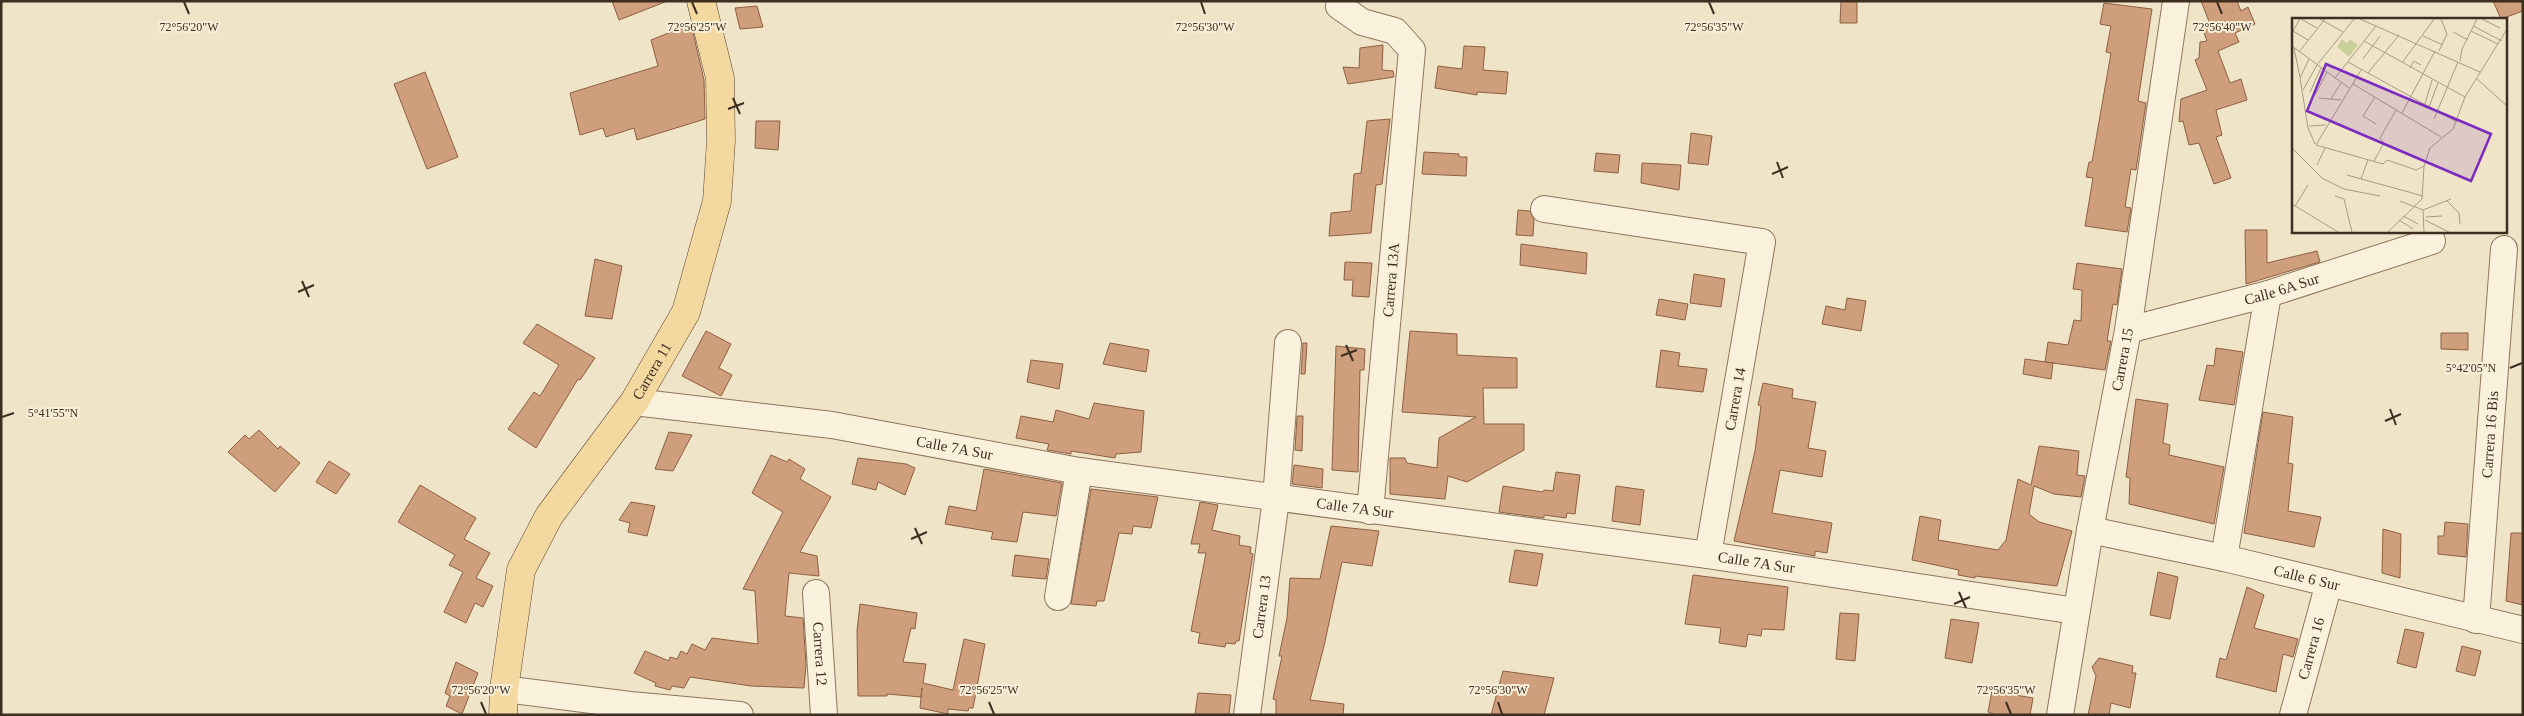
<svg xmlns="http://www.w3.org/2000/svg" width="2524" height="716" viewBox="0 0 2524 716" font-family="Georgia,serif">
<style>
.building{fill:#cf9f7d;stroke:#8d5f41}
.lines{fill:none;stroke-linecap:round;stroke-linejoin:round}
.minor-casing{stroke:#8d765c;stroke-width:28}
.major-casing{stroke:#5b4430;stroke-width:29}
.minor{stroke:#faf1dc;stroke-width:26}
.major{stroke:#f3d9a0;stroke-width:28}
.ticks{fill:none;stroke:#3d2e20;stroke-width:2}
.labels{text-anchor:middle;stroke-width:4;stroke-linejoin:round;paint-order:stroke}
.street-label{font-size:15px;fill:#3d2e20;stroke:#f7eed8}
.inset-road{fill:none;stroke:#a89b85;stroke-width:1}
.view{fill:#7b2cbf;fill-opacity:0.15;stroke:#7b2cbf;stroke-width:2.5}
.inset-edge{fill:none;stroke:#3d2e20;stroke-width:2.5}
.ticks-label{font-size:12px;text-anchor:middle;fill:#3d2e20;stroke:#f7eed8;stroke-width:4;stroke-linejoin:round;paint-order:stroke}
</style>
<rect width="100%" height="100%" fill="#f0e4c8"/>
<!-- building -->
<g class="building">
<path d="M612,1H664L665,2L619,20Z"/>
<path d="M1841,1H1857V23H1840Z"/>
<path d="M2201,1H2237L2241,11L2248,7L2255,24L2235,33L2239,42L2218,51L2230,83L2241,79L2247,100L2216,110L2222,135L2216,137L2231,178L2214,184L2199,143L2189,145L2183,121L2179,122L2181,99L2207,90L2195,60L2199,58L2200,42L2207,41L2202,27L2210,24Z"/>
<path d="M2493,1H2523V11L2501,19Z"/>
<path d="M2104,3L2152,9L2138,101L2146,103L2136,170L2131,169L2125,207L2131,208L2127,232L2085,226L2093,178L2086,177L2089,162H2092L2111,53L2106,52L2111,26L2100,24Z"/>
<path d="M757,6L763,27L740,29L735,8Z"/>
<path d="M691,24L704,80L705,119L637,140L634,128L606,137L603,128L580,135L570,93L658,66L651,40Z"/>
<path d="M1383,45L1382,70L1393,71L1394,77L1348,84L1343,67L1359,68L1360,48Z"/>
<path d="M1464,46L1485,47L1483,70L1508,72L1506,94L1477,92V95L1435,88L1438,66L1462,69Z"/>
<path d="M425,72L458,157L427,169L394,84Z"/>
<path d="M1390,119L1382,184L1376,185L1371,233L1329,236L1331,213L1351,211L1354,174L1361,173L1367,121Z"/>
<path d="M756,121H780L778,150L755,148Z"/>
<path d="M1691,133L1712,136L1708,165L1688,163Z"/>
<path d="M1424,152L1459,154V157H1467L1466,176L1422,174Z"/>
<path d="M1596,153L1620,155L1618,173L1594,171Z"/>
<path d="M1642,163L1681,165L1679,190L1641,183Z"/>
<path d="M1518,210L1530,211L1534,220L1533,236L1516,235Z"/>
<path d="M2245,230H2267V263L2317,251L2320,262L2246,284Z"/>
<path d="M1521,244L1587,253L1586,274L1520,265Z"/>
<path d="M595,259L622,266L612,319L585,316Z"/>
<path d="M1345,262L1372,263L1369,297L1352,296L1353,280H1344Z"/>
<path d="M2077,263L2122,269L2117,305L2113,304L2107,341H2111L2105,370L2045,362L2048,342L2068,345L2074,320L2081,321L2082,290L2073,289Z"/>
<path d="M1694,274L1725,279L1721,307L1690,303Z"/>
<path d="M1847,298L1866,301L1861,331L1822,324L1826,306L1845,310Z"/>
<path d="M1659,299L1688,304L1685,320L1656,315Z"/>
<path d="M537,324L595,358L580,380L578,379L536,448L508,429L534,392L540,396L559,365L523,343Z"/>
<path d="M706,331L731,344L719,368L732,375L721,396L682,376Z"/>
<path d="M1410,331L1457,334V355L1517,358V388H1483L1484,424H1524V450L1467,482L1448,476L1445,499L1390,494V458H1405L1407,463L1437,468L1439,438L1476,417L1402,412Z"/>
<path d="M2441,333H2468V350L2441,349Z"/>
<path d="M1110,343L1149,350L1146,372L1103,364Z"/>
<path d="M1303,343H1307L1305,374H1301Z"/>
<path d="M1336,346L1365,349L1364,370H1360L1358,472L1332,470Z"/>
<path d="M2216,348L2243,352L2234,405L2199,400L2207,365L2214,366Z"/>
<path d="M1661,350L1680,353L1678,366L1707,369L1703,392L1656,387Z"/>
<path d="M2025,359L2053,363L2051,379L2023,374Z"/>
<path d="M1031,360L1063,364L1059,389L1027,382Z"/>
<path d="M1763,383L1793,389L1792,398L1816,402L1808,448L1826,451L1822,477L1780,470L1772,513L1832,523L1827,553L1815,551V556L1734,541L1755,451L1761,406L1758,405Z"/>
<path d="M2136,399L2168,404L2163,443L2170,445L2169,455L2224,467L2214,524L2129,504L2130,478L2126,477Z"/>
<path d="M1094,403L1144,411L1141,452L1116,454L1115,458L1071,451V454L1047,450L1049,444L1016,438L1021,416L1053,422L1056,410L1089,419Z"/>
<path d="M2263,412L2293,417L2288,463L2293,464L2288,511L2321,517L2314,547L2244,533Z"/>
<path d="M1297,416H1303L1302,451L1295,450Z"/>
<path d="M259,430L278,449L280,446L300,463L275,492L228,452L245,435L249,439Z"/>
<path d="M669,432L692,435L673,471L655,469Z"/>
<path d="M2039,446L2079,451L2077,475L2085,476L2081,497L2054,494L2034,486L2029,514L2039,522L2072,531L2057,586L1975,576V578L1958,575L1959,570L1912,560L1920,516L1941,520L1938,540L1998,550L2006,540L2018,479L2031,485Z"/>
<path d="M771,455L787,462L789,459L805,469L800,479L831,497L800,552L817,556L819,576L789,573L785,616L803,618L806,665L804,688L751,686L690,677L684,688L672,686L670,690L655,686L656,683L634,673L645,651L669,661L670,657L677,659L681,651L687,654L692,644L705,650L712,638L758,644L755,591L743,589L783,512L752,493Z"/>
<path d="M858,458L906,464L915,468L905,495L878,482L876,490L852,484Z"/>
<path d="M329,461L350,474L336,494L316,482Z"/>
<path d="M1294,465L1323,469L1322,488L1292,484Z"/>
<path d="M984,469L1062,483L1056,516L1023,512L1017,542L991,539L993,532L945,524L949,506L976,511Z"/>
<path d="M1556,472L1580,475L1575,514L1567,513L1566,518L1544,515V518L1499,512L1503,486L1543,492L1544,490L1553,491Z"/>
<path d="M420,485L476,518L464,539L490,553L476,578L493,586L483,607L475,603L466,623L444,612L463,572L449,565L455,555L398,522Z"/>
<path d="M1616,486L1644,490L1640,525L1612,521Z"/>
<path d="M1091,489L1158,497L1151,528L1133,526L1132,534L1119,533L1104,601H1097L1096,606L1071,604Z"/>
<path d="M631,502L655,506L647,536L628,532L630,523L619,520Z"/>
<path d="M1200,502L1218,505L1212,530L1240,536L1239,545L1251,547L1250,553L1253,554L1239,641H1236L1235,644L1226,643L1225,647L1198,643L1200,633L1191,631L1206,553H1198L1200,544H1191Z"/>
<path d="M2445,522L2468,524L2466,557L2438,554V536H2444Z"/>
<path d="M1331,526L1379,531L1372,566L1342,562L1324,646L1310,700L1344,704L1343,715H1276V700L1273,699L1282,656H1279L1287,618L1290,578L1320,579Z"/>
<path d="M2383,529L2401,534L2400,578L2382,573Z"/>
<path d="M2511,533H2523V605L2506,601Z"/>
<path d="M1515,550L1543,554L1537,586L1509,582Z"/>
<path d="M1015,555L1049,559L1046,579L1012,576Z"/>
<path d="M2158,572L2178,577L2170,619L2150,615Z"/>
<path d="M1693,575L1788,587L1784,630L1762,629L1761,636L1748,634L1746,647L1719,643L1721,628L1685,624Z"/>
<path d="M2247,587L2264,595L2254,628L2298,639L2293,657L2283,654L2276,692L2216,677L2220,658L2226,660Z"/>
<path d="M860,604L917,613L915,629L911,628L903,662L926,664L923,683L953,690L964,639L985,644L973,708H969L968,711L948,709V714L920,708L922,688L921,697L887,694V696H858L857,631Z"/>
<path d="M1840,613L1859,614L1855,661L1836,659Z"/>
<path d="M1951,619L1979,623L1972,663L1945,658Z"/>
<path d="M2405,629L2424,633L2416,668L2397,663Z"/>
<path d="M2462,646L2481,651L2475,676L2456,671Z"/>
<path d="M2099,658L2133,666L2132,673H2136L2130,708L2111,703L2109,715H2088L2096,676L2092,667Z"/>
<path d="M456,662L478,673L462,714L446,706L450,696L445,693Z"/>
<path d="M1503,671L1554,678L1544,715H1491Z"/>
<path d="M1992,691L2033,698L2030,715H1996L1988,712Z"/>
<path d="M1198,693L1231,695L1229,715H1195Z"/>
</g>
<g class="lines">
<!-- minor casing -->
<g class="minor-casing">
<g id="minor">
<path d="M1340,1L1339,6L1362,22L1395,31L1412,50L1370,511"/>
<path d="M1544,209L1762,242L1708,555"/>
<path id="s1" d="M2128,330L2268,294L2432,241"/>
<path id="s2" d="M634,402L832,425L1079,471L1708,555L2076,611"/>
<path id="s3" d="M2090,530L2224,558L2523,630"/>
<path d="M2224,558L2268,294"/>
<path id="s4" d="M816,593L824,715"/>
<path d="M1058,597L1079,471"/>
<path id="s5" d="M2476,620L2504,249"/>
<path d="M504,689L630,705L740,715"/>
<path id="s6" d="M1247,715L1276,499L1288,343"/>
<path id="s7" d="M2060,715L2090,530L2128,330L2176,1"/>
<path id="s8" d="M2293,715L2329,583"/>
</g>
</g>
<!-- major casing -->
<g class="major-casing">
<g id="major">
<path id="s9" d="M503,715L504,689L521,570L549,516L634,402L686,312L717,201L721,141L720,78L701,1"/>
</g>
</g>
<!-- minor -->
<use href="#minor" class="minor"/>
<!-- major -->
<use href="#major" class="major"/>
</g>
<!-- ticks -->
<path class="ticks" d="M184,2L189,14M692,2L697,14M1201,2L1205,14M1709,2L1714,14M2217,2L2222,14M733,98L740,114M728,109L744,103M1777,162L1783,178M1772,174L1788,167M302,281L309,297M298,292L314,285M1346,345L1353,361M1341,356L1357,350M2510,368L2522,363M2390,409L2396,425M2,417L14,413M2385,421L2401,414M915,528L922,544M911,539L927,532M1959,592L1966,608M1954,604L1970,597M481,702L486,714M989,702L994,714M1498,702L1502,714M2006,702L2011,714"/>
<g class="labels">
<!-- street labels -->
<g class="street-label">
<text transform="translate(1391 280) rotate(-85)" y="5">Carrera 13A</text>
<text dy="5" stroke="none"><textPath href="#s1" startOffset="159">Calle 6A Sur</textPath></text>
<text dy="5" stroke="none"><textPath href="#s7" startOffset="361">Carrera 15</textPath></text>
<text dy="5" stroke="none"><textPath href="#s9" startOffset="385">Carrera 11</textPath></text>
<text transform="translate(1735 399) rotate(-80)" y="5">Carrera 14</text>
<text dy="5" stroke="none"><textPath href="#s5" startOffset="186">Carrera 16 Bis</textPath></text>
<text dy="5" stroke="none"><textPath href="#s2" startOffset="324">Calle 7A Sur</textPath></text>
<text dy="5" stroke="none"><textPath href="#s2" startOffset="729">Calle 7A Sur</textPath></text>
<text dy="5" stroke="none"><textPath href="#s2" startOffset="1134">Calle 7A Sur</textPath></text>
<text dy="5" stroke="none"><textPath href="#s3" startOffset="222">Calle 6 Sur</textPath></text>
<text dy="5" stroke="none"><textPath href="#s6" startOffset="109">Carrera 13</textPath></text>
<text dy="5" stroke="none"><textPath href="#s8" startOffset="69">Carrera 16</textPath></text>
<text dy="5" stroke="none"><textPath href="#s4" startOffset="61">Carrera 12</textPath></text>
</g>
</g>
<!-- overview -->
<g transform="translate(2292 18)">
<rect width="215" height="215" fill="#f0e4c8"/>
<path d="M50,21L55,25L58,21L66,27L57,39L45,29Z" fill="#c9cf9b"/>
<path class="inset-road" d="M8,1L1,13L16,22M9,1L25,10M28,1L51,14M68,1L188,54M190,1L208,10M181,8L210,23M179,13L206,26M161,14L176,22M131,18L151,27M72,23L173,79M0,28L57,70M2,30L8,59M147,33L155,16L149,1M7,34L33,1M17,41L8,60L16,110L23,126M71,41L88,18M168,43L170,31L185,1M56,44L165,104M110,45L142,1M118,50L122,43L129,47M69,52L24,127L91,146L95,142L124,152L132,148M76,55L107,17M43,60L84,8M184,60L215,88M61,66L149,119M11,72L25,47L62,1M18,74L29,50M23,77L35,54M83,79L71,98L84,106M27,80L49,82M39,81L49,65M133,86L140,62M137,89L146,65M110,95L143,33M142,101L166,44M17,108L34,107M0,130L30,160L52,171L88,178M82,143L92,125L88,120L104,92M25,147L33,130M55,157L131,178M69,161L76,142M43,178L52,181L60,214M108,183L131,192L159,181M155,183L167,195L168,206M0,186L46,214M3,188L16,167M131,192L132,214M111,198L126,206M134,199L150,198M107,202L121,211M133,202L157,214M96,214L130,181L132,148L138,130L161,111L173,79L215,11"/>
<path class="view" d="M34,46L199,116L179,163L15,93Z"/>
<rect width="215" height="215" class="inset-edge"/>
</g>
<g class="ticks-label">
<text x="189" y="31">72°56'20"W</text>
<text x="697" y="31">72°56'25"W</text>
<text x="1205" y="31">72°56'30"W</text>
<text x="1714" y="31">72°56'35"W</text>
<text x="2222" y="31">72°56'40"W</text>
<text x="2471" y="372">5°42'05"N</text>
<text x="53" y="417">5°41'55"N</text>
<text x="481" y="694">72°56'20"W</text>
<text x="989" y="694">72°56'25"W</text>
<text x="1498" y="694">72°56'30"W</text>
<text x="2006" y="694">72°56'35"W</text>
</g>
<!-- border -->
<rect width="2524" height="716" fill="none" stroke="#3d2e20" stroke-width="5"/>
</svg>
